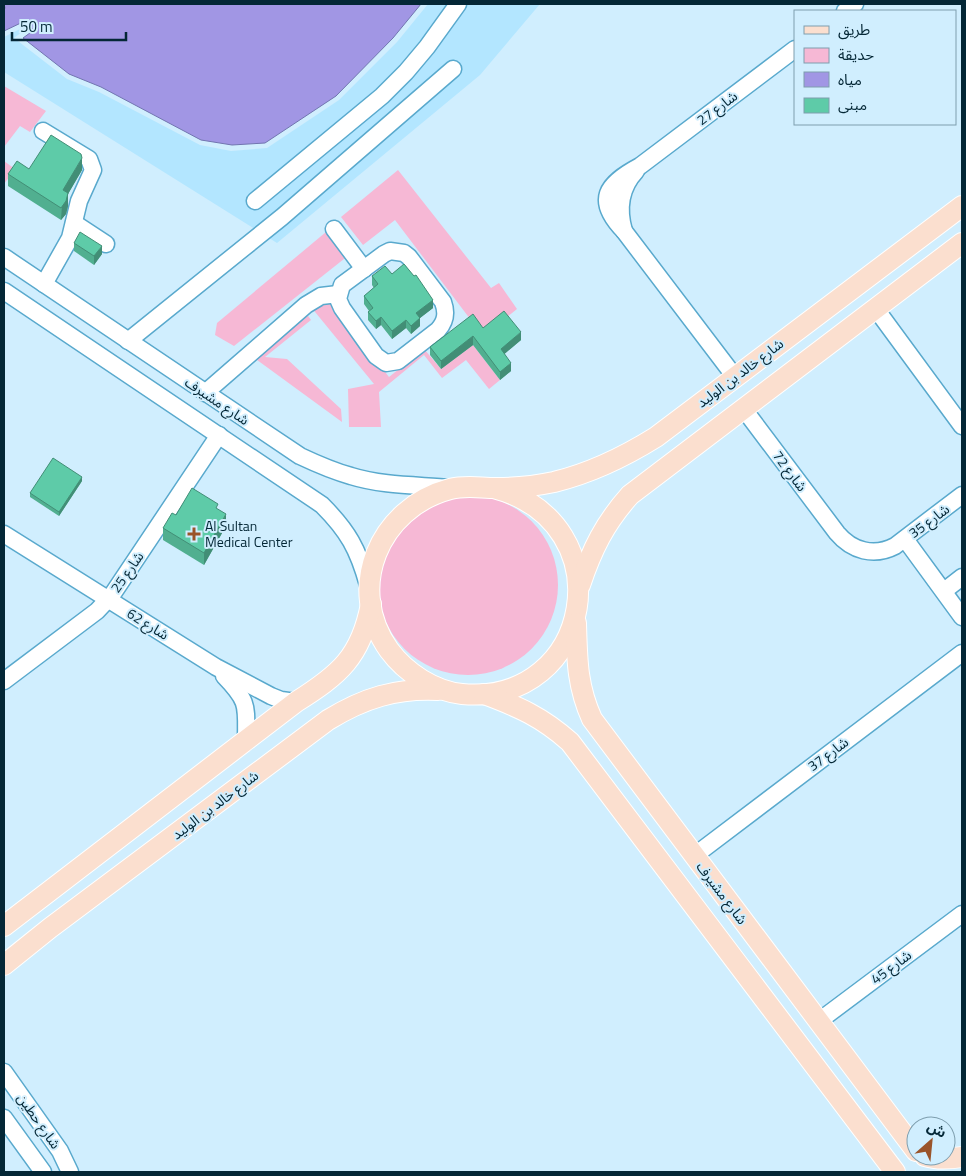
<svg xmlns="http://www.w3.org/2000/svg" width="966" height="1176" viewBox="0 0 966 1176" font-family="'Titillium Web','Noto Sans Arabic',sans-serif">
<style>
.built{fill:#b3e6ff}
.green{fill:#f6b8d5}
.water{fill:#a196e4;stroke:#7275b0}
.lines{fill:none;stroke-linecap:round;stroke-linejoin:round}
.minor-casing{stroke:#59a9cd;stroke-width:19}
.major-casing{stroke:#fff;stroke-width:22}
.minor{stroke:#fff;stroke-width:16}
.major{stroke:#fbdfcf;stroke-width:20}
.wall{fill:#51af90}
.shaded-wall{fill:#428e76}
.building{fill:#5ecba8;stroke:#428e76}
.poi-dot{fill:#9a542a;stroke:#d0eefe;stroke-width:2}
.labels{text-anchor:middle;stroke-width:4;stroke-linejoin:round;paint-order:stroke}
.street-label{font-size:14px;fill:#042736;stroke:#d0eefe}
.poi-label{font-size:14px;fill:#042736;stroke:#d0eefe;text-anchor:start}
</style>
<rect width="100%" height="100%" fill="#d0eefe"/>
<!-- built -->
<path class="built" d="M428,4H540L480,75L277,243L4,72V37L24,27L26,29L14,38L67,79L99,92L200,145L231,151L267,148L339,100L397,42Z"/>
<!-- green -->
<g class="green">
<path d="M4,86L46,111L30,132L20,126L4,147Z"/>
<path d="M4,161L15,169L4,184Z"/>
<path d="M398,170L491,288L499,283L517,309L483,336L395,220L363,245L341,217Z"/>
<path d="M332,227L349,255L234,346L215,335L217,323Z"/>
<path d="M327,297L389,377L424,349L441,369L473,345L500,380L489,389L466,360L442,378L424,355L379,392L381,427H349L348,389L374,384L311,307Z"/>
<path d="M306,313L311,320L265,357L287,359L341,409L342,422L253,357Z"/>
<circle cx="468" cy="585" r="90"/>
</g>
<!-- water -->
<path class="water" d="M4,4H421L393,38L336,96L265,143L232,145L201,140L101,87L69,74L23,38L34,30L25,21L4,31V10L5,8Z"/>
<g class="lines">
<!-- minor casing -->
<g class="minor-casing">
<g id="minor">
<path d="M845,11L855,4"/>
<path d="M43,131L89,159L93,170L79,201L70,238L44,284"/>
<path d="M255,201L382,96L406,72L427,47L458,4"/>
<path d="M74,223L106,244"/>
<path d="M334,229L364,269"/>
<path d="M624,231C618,210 620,188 636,171"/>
<path d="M390,251L404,253L409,257L443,302C447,313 446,321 438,330L398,361L386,363L376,356L342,308L338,299L342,285L384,254Z"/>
<path d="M4,257L300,456C317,464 333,471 351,476C383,486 418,485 451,488"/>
<path d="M4,291L322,505C348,531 358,549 368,585"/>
<path d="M876,309L962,426"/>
<path d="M128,341L282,217L453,69"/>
<path d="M735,377L624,231C594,200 606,184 640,166L795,49"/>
<path d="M205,393L306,305L321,296L338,294"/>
<path d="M743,408L837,533C852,551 874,557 895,546L962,495"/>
<path d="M4,534L216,667L271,696L281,700L296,702"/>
<path d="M905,539L962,617"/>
<path d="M944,591L962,577"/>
<path d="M224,676C250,703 246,706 246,742"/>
<path d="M4,681L97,611L112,595L219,435"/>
<path d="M694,856L962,653"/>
<path d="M819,1021L962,914"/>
<path d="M4,1072L60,1151L70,1172"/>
<path d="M4,1118L43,1172"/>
</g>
</g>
<!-- major casing -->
<g class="major-casing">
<g id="major">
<path d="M494,488C626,523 593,706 462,694C434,691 406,673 389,650C345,588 379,508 450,489C466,485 480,488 496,488C515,488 535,486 554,482C591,473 624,457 656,437L962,206"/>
<path d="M580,585C592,549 605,523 630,495L962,243"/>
<path d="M576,623C577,659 577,686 592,719L916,1151"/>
<path d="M484,694C519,707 542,717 570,742L895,1172"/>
<path d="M4,926L296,702C339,675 361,657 371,604"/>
<path d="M4,965L50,928L328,720C364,698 396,688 438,690"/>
<path d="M925,1156C937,1160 949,1159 962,1157"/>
</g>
</g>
<!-- minor -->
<use href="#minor" class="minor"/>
<!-- major -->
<use href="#major" class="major"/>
</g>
<!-- wall -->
<g class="wall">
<path d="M29,169L82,170L68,194V206L66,214L61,220L8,186V174Z"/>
<path d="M74,243L102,254L94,265L74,251Z"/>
<path d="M392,274L433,308L420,318V326L411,334L406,328L392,339L381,325L376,329L368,320V312L369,311L364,304V296L374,288L372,285V276Z"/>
<path d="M483,328L521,340L504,354L511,371L500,380L473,345L441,369L430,355V347Z"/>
<path d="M82,481L59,516L30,497V493Z"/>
<path d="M218,510L226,526L204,565L163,540V528L176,515Z"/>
</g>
<!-- shaded-wall -->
<g class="shaded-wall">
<path d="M82,158V170L68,194V206L66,214L61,220L63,190Z"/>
<path d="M102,246V254L94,265V256Z"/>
<path d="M433,300V308L420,318V326L411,334V326L416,313Z"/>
<path d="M381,317V325L376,329V321Z"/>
<path d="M406,320V328L392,339V331Z"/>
<path d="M521,332V340L501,357V349Z"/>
<path d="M473,336V345L441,369V361Z"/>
<path d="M511,363V371L500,380V372Z"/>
<path d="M82,477V481L59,516V512Z"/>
<path d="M226,514V526L204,565V553Z"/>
</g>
<!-- building -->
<g class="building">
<path d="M51,135L81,154L82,158L63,190L68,193L66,201L61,208L8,174L17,161L29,169Z"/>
<path d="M80,232L102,246L94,256L74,243Z"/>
<path d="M404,264L414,276L416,275L433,300L416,313L420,318L411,326L406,320L392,331L381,317L376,321L368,312L373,308L364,296L378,284L372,276L385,266L392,274Z"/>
<path d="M504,311L521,332L501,349L511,363L500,372L473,336L441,361L430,347L473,314L483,328Z"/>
<path d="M53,458L82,477L59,512L30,493Z"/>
<path d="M192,488L218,504L216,508L226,514L204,553L163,528L172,513L176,515Z"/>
</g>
<!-- markers -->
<path class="poi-dot" d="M191.5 526.5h5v5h5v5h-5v5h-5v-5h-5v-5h5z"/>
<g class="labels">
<!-- street labels -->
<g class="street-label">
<text transform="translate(717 108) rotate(-37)" y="5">شارع 27</text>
<text transform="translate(740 373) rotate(-37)" y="5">شارع خالد بن الوليد</text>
<text transform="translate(217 401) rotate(34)" y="5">شارع مشيرف</text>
<text transform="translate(790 471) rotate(53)" y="5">شارع 72</text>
<text transform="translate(929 521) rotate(-37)" y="5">شارع 35</text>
<text transform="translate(127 572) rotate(-55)" y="5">شارع 25</text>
<text transform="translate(148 624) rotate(32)" y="5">شارع 62</text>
<text transform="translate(828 754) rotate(-37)" y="5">شارع 37</text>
<text transform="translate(215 805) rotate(-37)" y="5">شارع خالد بن الوليد</text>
<text transform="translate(722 893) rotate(53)" y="5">شارع مشيرف</text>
<text transform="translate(891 967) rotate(-37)" y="5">شارع 45</text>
<text transform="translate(39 1121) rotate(55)" y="5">شارع حطين</text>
</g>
<!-- poi labels -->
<g class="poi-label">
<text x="205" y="531">Al Sultan<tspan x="205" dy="16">Medical Center</tspan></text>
</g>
</g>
<!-- border -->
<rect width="966" height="1176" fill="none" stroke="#042736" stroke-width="10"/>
<!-- legend -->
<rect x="794" y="10" width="162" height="115" fill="#d0eefe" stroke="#7e9eae"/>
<rect x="804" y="26" width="25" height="8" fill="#fbdfcf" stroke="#7e9eae"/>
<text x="838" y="35" font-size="15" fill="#042736">طريق</text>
<rect x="804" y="48" width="25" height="15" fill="#f6b8d5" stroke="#7e9eae"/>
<text x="838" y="60" font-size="15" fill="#042736">حديقة</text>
<rect x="804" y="72" width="25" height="15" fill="#a196e4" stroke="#7e9eae"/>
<text x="838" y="85" font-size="15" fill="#042736">مياه</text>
<rect x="804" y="98" width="25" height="15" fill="#5ecba8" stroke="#7e9eae"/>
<text x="838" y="110" font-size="15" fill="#042736">مبنى</text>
<!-- north arrow -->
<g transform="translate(931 1141) rotate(27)"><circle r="24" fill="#d0eefe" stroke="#7e9eae"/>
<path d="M0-4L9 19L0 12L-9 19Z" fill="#9a542a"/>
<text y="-8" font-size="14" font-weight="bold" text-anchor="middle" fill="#042736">ش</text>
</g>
<!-- scale -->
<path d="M12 32v8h114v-8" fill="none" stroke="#042736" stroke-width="2.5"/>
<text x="20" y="32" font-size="15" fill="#042736" stroke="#d0eefe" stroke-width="4" paint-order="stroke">50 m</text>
</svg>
